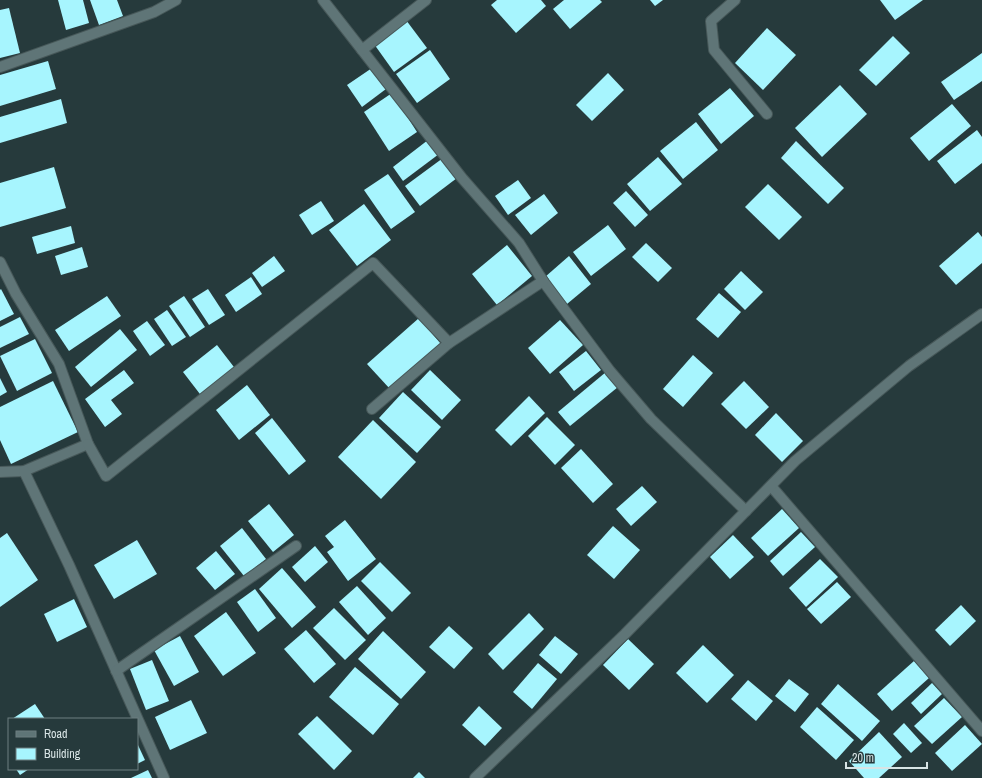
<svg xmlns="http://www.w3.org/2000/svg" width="982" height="778" viewBox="0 0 982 778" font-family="'Archivo Narrow',sans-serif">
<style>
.building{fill:#a7f5fe}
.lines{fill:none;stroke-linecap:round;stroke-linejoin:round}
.minor-casing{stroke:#475859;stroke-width:12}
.minor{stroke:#5f7577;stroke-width:10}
</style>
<rect width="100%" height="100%" fill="#263a3c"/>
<!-- building -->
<g class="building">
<path d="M58,0H83L89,23L66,30Z"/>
<path d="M90,0H117L123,16L99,25Z"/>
<path d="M497,0H541L546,6L516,33L491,5Z"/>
<path d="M564,0H600L602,2L570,29L553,9Z"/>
<path d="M650,0H663L655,6Z"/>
<path d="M880,0H923L895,20Z"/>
<path d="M9,8L20,53L0,58V10Z"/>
<path d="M406,20L427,48L394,72L374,44Z"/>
<path d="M767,28L796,55L763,90L735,63Z"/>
<path d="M893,36L910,53L876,86L859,70Z"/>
<path d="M430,50L450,79L417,103L396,74Z"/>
<path d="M982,53V81L954,100L941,82Z"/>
<path d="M48,61L56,89L0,106V75Z"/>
<path d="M372,68L386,89L362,107L347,85Z"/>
<path d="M608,73L624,90L592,121L576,105Z"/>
<path d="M840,85L867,114L822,157L795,128Z"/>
<path d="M730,88L754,116L721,144L698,114Z"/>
<path d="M392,93L417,132L389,151L364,112Z"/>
<path d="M61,99L67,123L0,143V117Z"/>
<path d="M952,104L971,126L929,161L910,138Z"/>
<path d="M696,122L718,150L683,179L660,151Z"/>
<path d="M977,130L982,137V163L955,184L937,161Z"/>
<path d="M428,140L439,154L403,181L393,167Z"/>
<path d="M796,141L844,188L828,204L781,158Z"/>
<path d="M658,157L682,184L650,211L627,184Z"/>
<path d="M443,158L457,178L420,206L405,186Z"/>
<path d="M54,167L66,208L0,227V183Z"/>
<path d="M388,174L415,212L391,229L364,190Z"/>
<path d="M518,180L531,198L508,215L495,196Z"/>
<path d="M768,184L802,217L779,240L745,207Z"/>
<path d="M626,191L648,215L635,227L613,203Z"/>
<path d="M544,194L558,213L531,235L515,215Z"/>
<path d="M321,201L334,221L312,235L299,215Z"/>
<path d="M364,204L391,240L357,266L329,230Z"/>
<path d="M608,225L626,249L591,276L573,252Z"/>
<path d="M71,226L75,243L37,254L32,237Z"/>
<path d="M978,232L982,237V263L956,285L939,266Z"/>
<path d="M646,243L672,268L658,282L632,257Z"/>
<path d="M507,245L532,276L497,305L472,274Z"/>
<path d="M82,247L88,267L61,275L55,256Z"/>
<path d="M274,256L285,271L262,287L252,273Z"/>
<path d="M569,256L591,284L567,304L545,277Z"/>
<path d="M741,271L763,292L745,310L724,289Z"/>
<path d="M251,277L262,294L236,312L225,295Z"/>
<path d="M1,289L14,314L0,321V290Z"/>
<path d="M208,289L225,315L209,325L192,299Z"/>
<path d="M719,293L741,312L718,338L696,319Z"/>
<path d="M107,296L121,316L69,351L55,330Z"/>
<path d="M184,296L205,327L190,337L169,306Z"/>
<path d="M167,310L186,337L172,346L154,319Z"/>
<path d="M20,317L29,334L0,348V327Z"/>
<path d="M419,318L441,344L390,389L367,364Z"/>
<path d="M560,320L583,345L550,374L528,348Z"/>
<path d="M147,321L165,345L150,356L133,331Z"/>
<path d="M120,329L137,350L91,387L75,367Z"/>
<path d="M35,339L52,373L17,391L0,356Z"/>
<path d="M217,345L237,371L203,398L183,372Z"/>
<path d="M586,351L601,370L574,391L559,372Z"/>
<path d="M693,355L713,373L683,407L663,389Z"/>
<path d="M124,370L134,383L111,400L122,414L105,427L85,399Z"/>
<path d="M430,370L461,400L442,420L411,390Z"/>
<path d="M606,372L618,387L570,426L558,412Z"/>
<path d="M0,378L7,392L0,396Z"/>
<path d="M53,381L78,432L11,464L0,440V407Z"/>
<path d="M744,381L769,407L746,429L721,404Z"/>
<path d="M247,385L270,415L239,440L216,410Z"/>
<path d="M403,392L441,427L417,453L379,418Z"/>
<path d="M529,396L545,413L511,446L495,430Z"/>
<path d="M776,413L803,441L782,462L755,435Z"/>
<path d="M547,417L575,445L555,465L528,436Z"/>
<path d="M272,418L306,461L289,475L255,433Z"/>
<path d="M373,420L416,462L381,499L338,457Z"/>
<path d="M581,449L613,484L593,503L561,468Z"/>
<path d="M642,486L657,502L631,526L616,509Z"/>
<path d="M269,504L294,535L273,552L248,521Z"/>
<path d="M782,509L799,528L768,556L751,538Z"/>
<path d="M345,520L376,559L348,581L327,552L334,547L325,536Z"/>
<path d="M613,526L640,550L614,579L587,555Z"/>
<path d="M242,528L266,559L244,576L220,546Z"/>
<path d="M801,532L815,547L783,576L770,561Z"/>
<path d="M7,533L38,580L0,607V538Z"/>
<path d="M733,535L754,557L730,579L710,557Z"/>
<path d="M137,540L157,574L114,599L94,565Z"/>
<path d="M315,546L328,562L305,582L292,567Z"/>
<path d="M216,551L235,574L215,590L196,568Z"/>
<path d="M820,559L838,577L806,607L789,588Z"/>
<path d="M380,562L411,593L392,612L361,581Z"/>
<path d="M282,568L316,607L292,628L259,589Z"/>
<path d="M837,582L851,597L821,624L807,609Z"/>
<path d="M357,586L386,618L368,635L339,602Z"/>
<path d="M255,589L276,618L258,632L237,602Z"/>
<path d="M74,599L87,627L57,642L44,614Z"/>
<path d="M961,605L976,621L950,646L935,630Z"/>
<path d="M334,608L366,640L345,660L313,628Z"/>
<path d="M226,612L256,653L223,676L194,636Z"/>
<path d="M529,613L544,629L503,670L488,654Z"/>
<path d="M449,626L473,648L454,669L429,647Z"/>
<path d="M306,630L336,664L314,683L284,649Z"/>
<path d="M383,631L426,672L401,699L358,659Z"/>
<path d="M180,636L199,672L174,686L154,650Z"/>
<path d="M555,636L578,654L561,674L539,655Z"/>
<path d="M628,639L654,664L629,690L603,665Z"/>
<path d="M703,645L734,675L707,703L676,673Z"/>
<path d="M152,660L169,701L146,710L130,669Z"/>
<path d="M914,661L929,678L892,711L877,694Z"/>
<path d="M538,663L557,679L532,709L513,692Z"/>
<path d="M355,667L399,704L373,735L329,697Z"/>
<path d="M789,679L809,694L795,712L775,696Z"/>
<path d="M748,680L773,701L756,721L731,699Z"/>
<path d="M932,683L942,694L921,714L911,703Z"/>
<path d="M838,684L880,721L862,741L821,704Z"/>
<path d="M944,698L962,717L932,744L914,726Z"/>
<path d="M191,700L207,733L170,750L155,717Z"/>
<path d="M35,704L45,719H12Z"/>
<path d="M479,706L502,728L485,746L462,725Z"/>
<path d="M817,707L854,740L836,760L800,727Z"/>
<path d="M317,716L352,751L334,770L298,734Z"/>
<path d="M904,723L922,743L911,753L893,734Z"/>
<path d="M965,725L982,744L952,771L935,753Z"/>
<path d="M879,732L902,757L879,778H864L849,761Z"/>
<path d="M137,743L145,760L137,764Z"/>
<path d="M16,769H29L20,775Z"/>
<path d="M148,770L152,778H131Z"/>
<path d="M419,772L425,778H413Z"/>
</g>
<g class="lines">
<!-- minor casing -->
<g class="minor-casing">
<g id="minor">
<path d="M323,0L462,178L519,243L543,281L610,371L651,419L746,511"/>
<path d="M735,0L711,21L714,50L767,114"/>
<path d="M362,50L426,0"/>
<path d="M0,67L154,12L176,0"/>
<path d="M0,262L16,294L59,364L88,444L24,471L0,472"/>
<path d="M372,409L449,343"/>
<path d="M88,444L106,476L373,263L449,343L543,281"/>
<path d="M24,471L69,565L164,778"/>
<path d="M771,486L982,731"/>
<path d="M116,671L296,546"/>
<path d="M475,778L625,634L795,461L909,366L982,314"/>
</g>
</g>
<!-- minor -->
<use href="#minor" class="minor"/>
</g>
<!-- legend -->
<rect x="8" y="718" width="130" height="52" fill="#263a3c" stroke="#6d7e80"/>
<rect x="16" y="731" width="20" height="6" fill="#5f7577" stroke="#6d7e80"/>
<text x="44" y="738" font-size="12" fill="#d8e4e5">Road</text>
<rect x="16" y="748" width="20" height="12" fill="#a7f5fe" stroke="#6d7e80"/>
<text x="44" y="758" font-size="12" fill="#d8e4e5">Building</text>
<!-- scale -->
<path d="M846 762v6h81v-6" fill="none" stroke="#d8e4e5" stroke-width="2"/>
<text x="852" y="762" font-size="12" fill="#d8e4e5" stroke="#263a3c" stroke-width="3" paint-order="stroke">20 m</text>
</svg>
